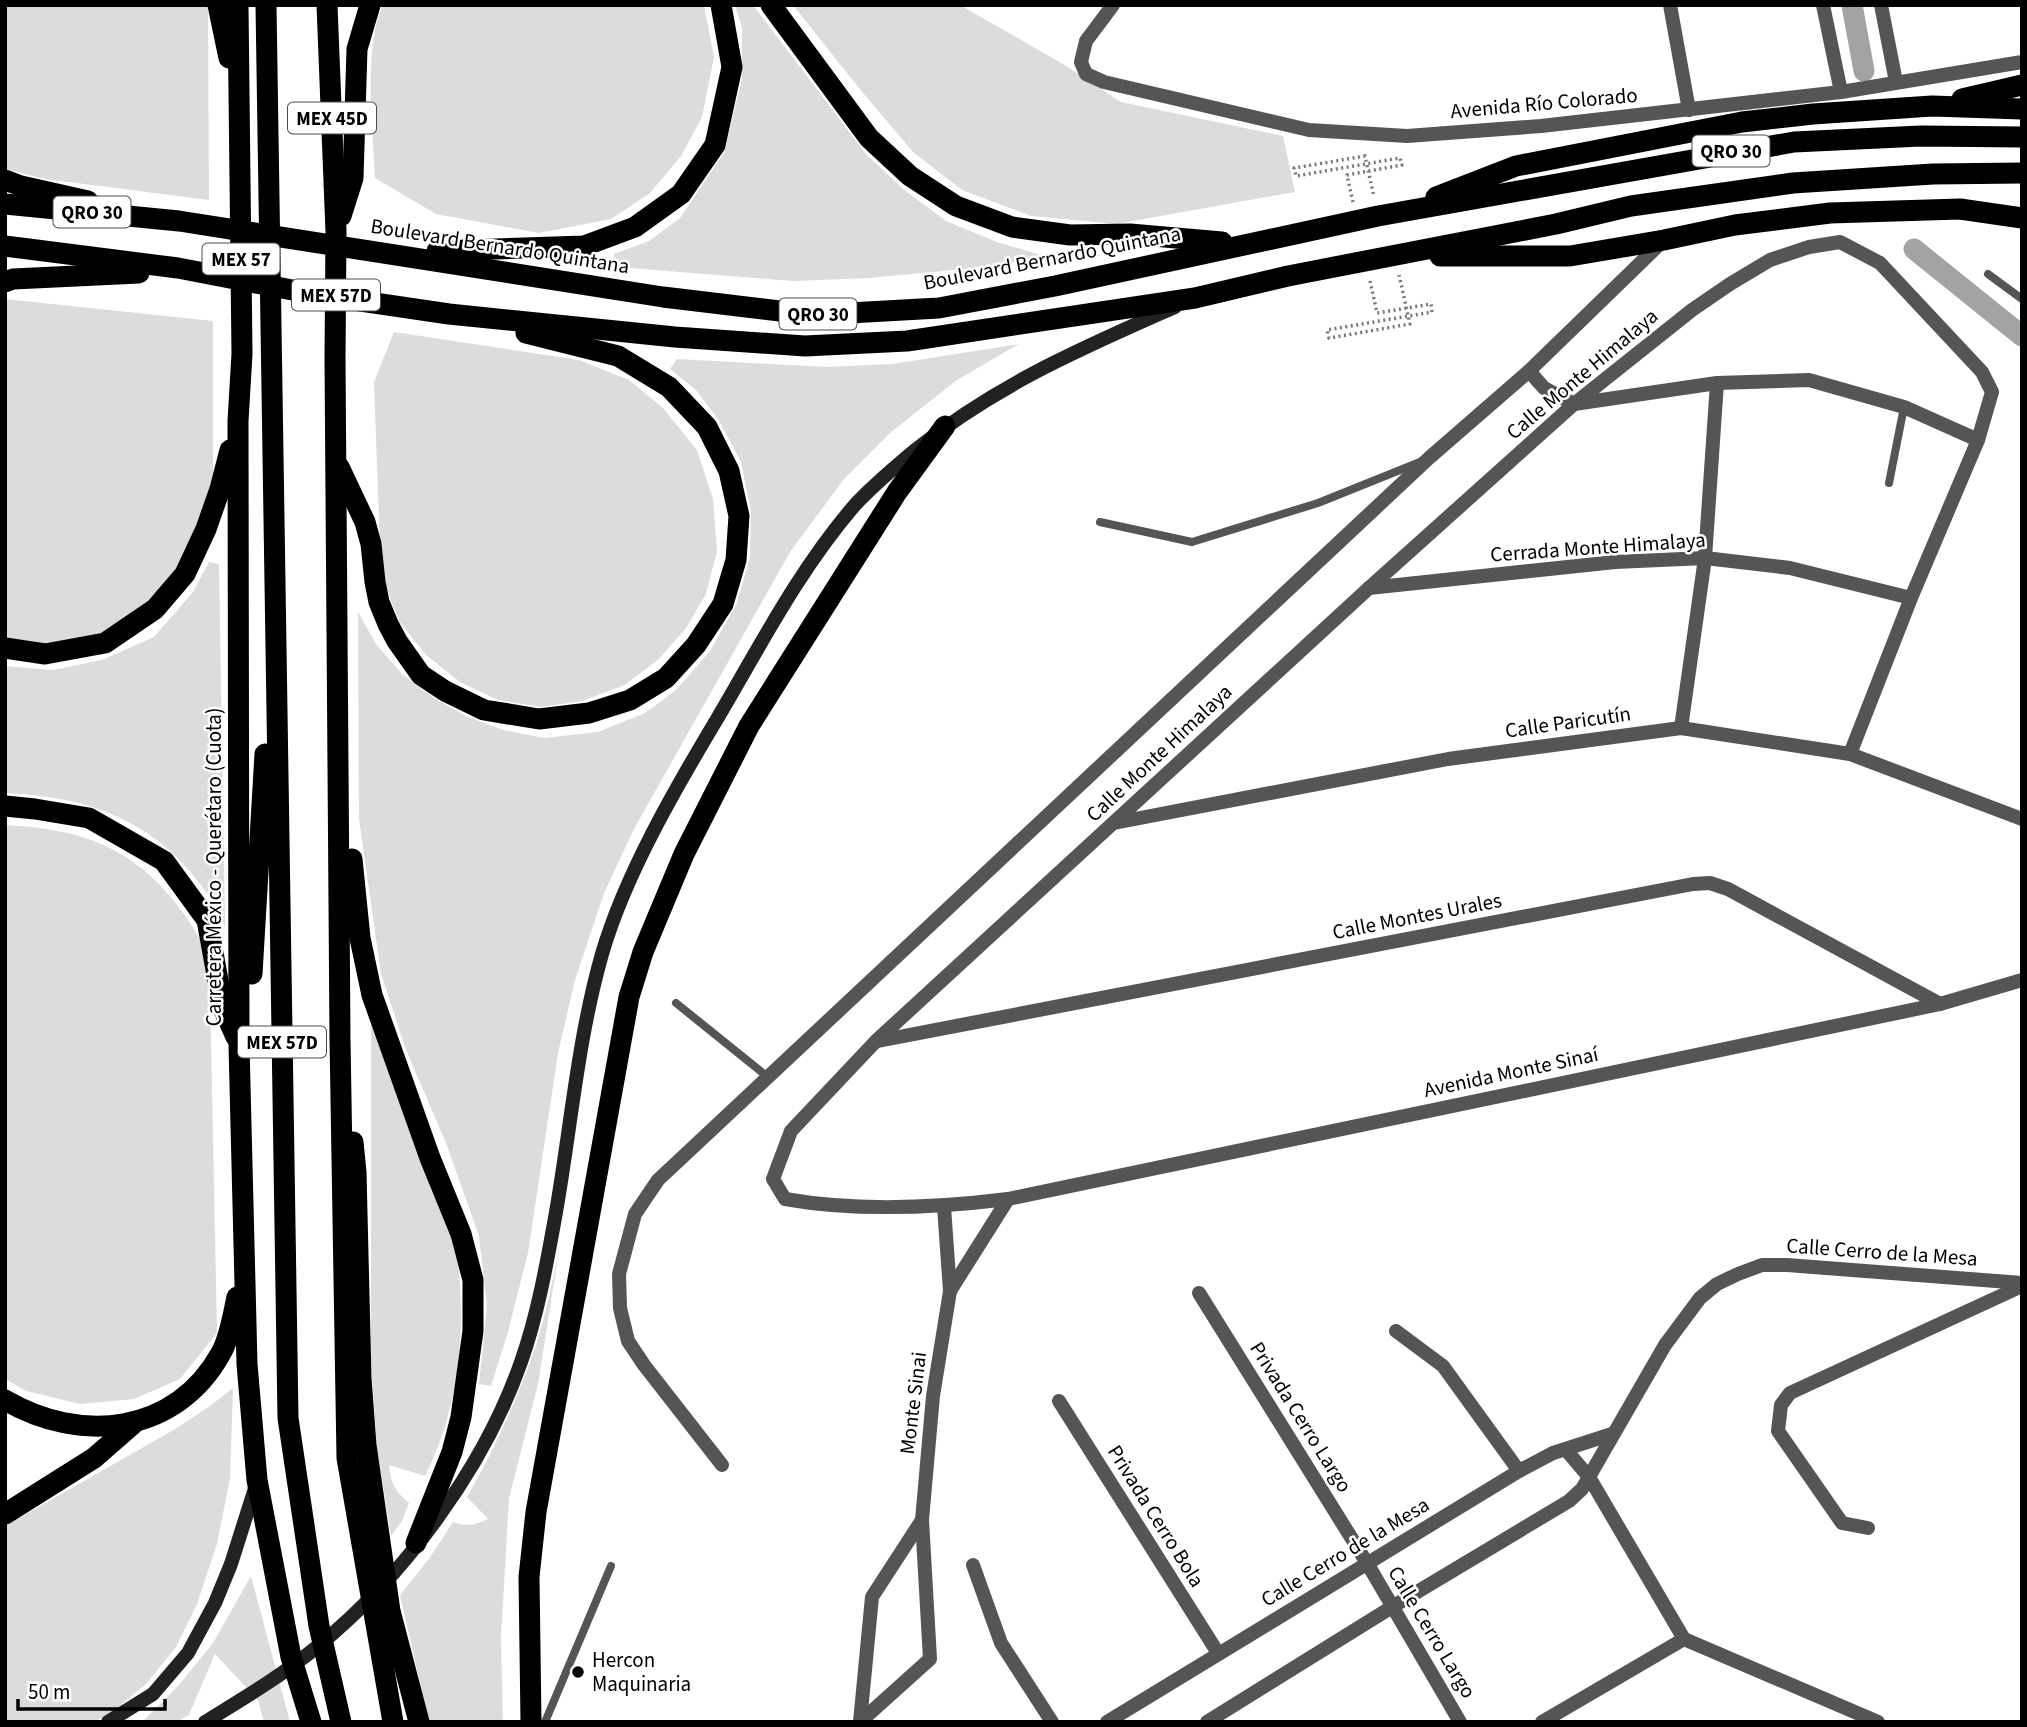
<svg xmlns="http://www.w3.org/2000/svg" width="2027" height="1727" viewBox="0 0 2027 1727" font-family="'Source Sans 3',sans-serif">
<style>
.green{fill:#dcdcdc}
.lines{fill:none;stroke-linecap:round;stroke-linejoin:round}
.canal{stroke:#a3a3a3;stroke-width:21}
.path{stroke:#777;stroke-width:3.5;stroke-dasharray:2 3.5;stroke-linecap:butt}
.lane{stroke:#555;stroke-width:8}
.street{stroke:#555;stroke-width:14}
.secondary{stroke:#222;stroke-width:14}
.highway{stroke:#000;stroke-width:21}
.poi-dot{fill:#000;stroke:#fff;stroke-width:2.5}
.labels{text-anchor:middle;stroke-width:5;stroke-linejoin:round;paint-order:stroke}
.shield{fill:#fff;stroke:#4c4c4c;stroke-width:2}
.shield-label{font-size:19px;font-weight:bold;fill:#000}
.street-label{font-size:21px;fill:#000;stroke:#fff}
.poi-label{font-size:21px;fill:#000;stroke:#fff;text-anchor:start}
</style>
<rect width="100%" height="100%" fill="#fff"/>
<!-- green -->
<g class="green">
<path d="M5,5H208L209,200L45,179L5,169Z"/>
<path d="M383,5H704L714,57L702,117L681,156L649,194L611,219L539,233L436,214L375,178C373,131 363,47 383,5Z"/>
<path d="M735,5H753L866,154L903,189L946,221L997,242L1048,257L965,269L868,278L794,281L617,267L614,254L649,241L680,218L724,153L742,79V28Z"/>
<path d="M793,5H960L1063,64L1121,102L1283,136L1295,192L1116,224L1031,216L962,190L913,152L858,87Z"/>
<path d="M5,299L213,321V479L188,559L136,615L102,632L81,641L55,646L5,642Z"/>
<path d="M394,332L579,360L629,380L663,408L697,450L713,499L717,551L706,594L686,628L659,659L625,685L582,701L541,707L498,700L460,682L426,655L399,621L381,574L374,382Z"/>
<path d="M1019,344L957,380L891,432L844,479L790,552L634,829L604,893L575,980L558,1053L528,1253L508,1332L491,1386L479,1384L487,1306L479,1236L446,1143L406,1050L381,974L359,819L358,612L376,644L403,675L432,697L466,716L503,730L545,738L598,732L645,713L675,691L710,651L736,605L750,557L751,512L741,462L718,419L696,390L670,369L677,359L827,367L892,364Z"/>
<path d="M209,562L219,564L225,926C218,914 212,900 203,888C153,819 88,797 5,793V666L53,670L102,660L154,637L193,592Z"/>
<path d="M5,825C77,829 128,844 174,901C184,914 194,927 201,942C207,955 207,974 210,989L217,1333L180,1379L134,1399L80,1404L26,1391L5,1379Z"/>
<path d="M371,1020C396,1076 416,1133 436,1190C443,1212 453,1234 458,1256C460,1267 459,1278 460,1288C464,1352 454,1419 425,1476L389,1465C390,1483 396,1492 409,1503L402,1521L391,1536L377,1447L371,1361Z"/>
<path d="M559,1251L538,1384L509,1498L501,1637L503,1722H429L400,1595L428,1560L453,1522C467,1527 475,1525 488,1519L467,1497C495,1448 518,1398 536,1345C546,1314 552,1282 559,1251Z"/>
<path d="M233,1388L230,1478L217,1544L197,1604L176,1647L146,1684L111,1713L94,1722H5V1526L177,1428L210,1406Z"/>
<path d="M251,1576L290,1722H264L258,1700L215,1654L189,1715L177,1722H142L179,1685L213,1643Z"/>
</g>
<g class="lines">
<!-- canal -->
<g class="canal">
<path d="M1852,5L1864,71"/>
<path d="M1914,249L2022,336"/>
</g>
<!-- path -->
<g class="path">
<path d="M1353,202L1347,175L1402,165L1400,158L1296,176L1294,168L1365,156L1374,197"/>
<path d="M1370,281L1377,313L1431,304L1432,312L1327,330L1329,338L1410,324L1399,275"/>
</g>
<!-- lane -->
<g class="lane">
<path d="M1988,274L2022,299"/>
<path d="M1889,483L1904,407"/>
<path d="M1100,522L1192,542L1318,503L1420,462"/>
<path d="M676,1003L769,1078"/>
<path d="M545,1722L611,1566"/>
</g>
<!-- street -->
<g class="street">
<path d="M1113,5L1086,41L1081,62L1086,74L1104,82L1309,130L1407,136L1541,126L1841,92L2022,62"/>
<path d="M1670,5L1689,110"/>
<path d="M1823,5L1841,92"/>
<path d="M1881,5L1896,82"/>
<path d="M1529,371L1544,388L1574,404L1717,383L1809,380L1904,407L1978,440"/>
<path d="M1369,588L1615,562L1705,558L1790,568L1911,598"/>
<path d="M1681,728L1705,558L1717,383"/>
<path d="M1850,754L1911,598L1978,440L1992,392L1982,372L1880,263L1840,242L1809,247L1770,260L1730,284L1692,310L1574,404L1369,588L876,1041L791,1131L773,1179L785,1199C858,1212 935,1208 1008,1199L1940,1004L2022,980"/>
<path d="M1114,823L1448,759L1681,728L1850,754L2022,819"/>
<path d="M878,1041L1693,884L1710,883L1728,889L1940,1004"/>
<path d="M950,1291L1008,1199"/>
<path d="M1199,1293L1367,1563L1460,1722"/>
<path d="M1396,1331L1443,1366L1519,1471"/>
<path d="M1059,1401L1218,1653"/>
<path d="M1567,1451L1589,1477L1684,1639L1878,1722"/>
<path d="M722,1465L644,1365L628,1341L620,1308L619,1274L635,1214L658,1180L1429,458L1529,371L1664,240"/>
<path d="M1868,1528L1842,1523L1778,1431L1781,1405L1790,1393L2022,1286"/>
<path d="M973,1565L1001,1643L1052,1722"/>
<path d="M860,1722L930,1659L922,1520L933,1396L950,1291L944,1207"/>
<path d="M860,1722L872,1597L922,1520"/>
<path d="M1107,1722L1519,1471L1553,1453L1612,1434"/>
<path d="M1207,1722L1392,1607L1569,1501L1582,1489L1665,1345L1700,1298L1717,1284L1738,1274L1762,1265H1787L2022,1283"/>
<path d="M1542,1722L1684,1639"/>
</g>
<!-- secondary -->
<g class="secondary">
<path d="M108,1722L153,1694L188,1653L215,1603L231,1564L256,1485"/>
<path d="M205,1722C244,1698 283,1675 318,1646C404,1576 484,1468 521,1362C538,1314 547,1262 556,1212C571,1126 578,1038 602,954C625,875 675,789 717,719C760,646 799,570 854,506C872,486 894,468 914,451C996,385 1080,349 1175,307"/>
</g>
<!-- highway -->
<g class="highway">
<path d="M218,5L229,58"/>
<path d="M238,5L242,354L238,421L239,1045L247,1364L257,1480L291,1657L311,1722"/>
<path d="M266,5L288,1418L319,1626L341,1722"/>
<path d="M327,5L336,232L335,359L340,1039L347,1458L393,1722"/>
<path d="M771,5L869,138L910,176L956,206L1012,227L1070,235L1130,234L1222,242"/>
<path d="M1962,99L2022,85"/>
<path d="M5,180L21,186L88,201"/>
<path d="M1436,197L1516,166L1742,122L1813,114L1932,106L2022,109"/>
<path d="M5,204L179,221L663,297L813,315L939,308L1055,286L1378,216L1794,142L1921,136L2022,137"/>
<path d="M341,216L353,178L357,49L370,5"/>
<path d="M5,246L178,268L313,294L449,314L675,337L805,346L907,341L1195,298L1288,276L1556,224L1631,206L1793,183L1933,174L2022,173"/>
<path d="M437,251L584,246L635,227L681,194L715,145L732,67L721,5"/>
<path d="M1440,256H1570L1664,240L1735,225L1830,213L1960,209L2022,218"/>
<path d="M5,282L13,279L139,273"/>
<path d="M339,467L365,522L371,544L375,582L379,602L388,624L397,641L421,675L445,691L484,710L539,719L589,713L630,700L666,678L696,645L723,604L736,560L739,516L729,471L707,427L669,387L618,356L526,333"/>
<path d="M5,648L45,654L105,643L155,609L185,574L206,529L220,489L230,450"/>
<path d="M5,806L35,809L89,818L164,861L207,920L223,1008L236,1037"/>
<path d="M352,859L360,938L372,995L430,1158L461,1234L473,1280V1331L461,1417L452,1452L416,1543"/>
<path d="M252,974L265,754"/>
<path d="M353,1142L356,1172L361,1378L366,1445L390,1611L419,1722"/>
<path d="M5,1400C80,1444 176,1435 221,1353C230,1337 233,1315 237,1297"/>
<path d="M5,1514L94,1458L133,1424"/>
<path d="M531,1722L529,1577L536,1512L629,997L643,952L684,854L749,726L897,492L945,426"/>
</g>
</g>
<!-- markers -->
<circle class="poi-dot" cx="578" cy="1672" r="7"/>
<g class="labels">
<!-- shield labels -->
<g class="shield">
<rect x="288" y="102.5" width="88" height="31" rx="5"/>
<rect x="1692.5" y="135.5" width="77" height="31" rx="5"/>
<rect x="53.5" y="196.5" width="77" height="31" rx="5"/>
<rect x="202.5" y="243.5" width="77" height="31" rx="5"/>
<rect x="292" y="279.5" width="88" height="31" rx="5"/>
<rect x="779.5" y="298.5" width="77" height="31" rx="5"/>
<rect x="238" y="1026.5" width="88" height="31" rx="5"/>
</g>
<g class="shield-label">
<text x="332" y="125">MEX 45D</text>
<text x="1731" y="158">QRO 30</text>
<text x="92" y="219">QRO 30</text>
<text x="241" y="266">MEX 57</text>
<text x="336" y="302">MEX 57D</text>
<text x="818" y="321">QRO 30</text>
<text x="282" y="1049">MEX 57D</text>
</g>
<!-- street labels -->
<g class="street-label">
<text transform="translate(1544 103) rotate(-5)" y="7">Avenida Río Colorado</text>
<text transform="translate(500 246) rotate(9)" y="7">Boulevard Bernardo Quintana</text>
<text transform="translate(1052 258) rotate(-11)" y="7">Boulevard Bernardo Quintana</text>
<text transform="translate(1582 374) rotate(-40)" y="7">Calle Monte Himalaya</text>
<text transform="translate(1598 547) rotate(-4)" y="7">Cerrada Monte Himalaya</text>
<text transform="translate(1568 722) rotate(-8)" y="7">Calle Paricutín</text>
<text transform="translate(1159 753) rotate(-43)" y="7">Calle Monte Himalaya</text>
<text transform="translate(214 867) rotate(-90)" y="7">Carretera México - Querétaro (Cuota)</text>
<text transform="translate(1417 916) rotate(-11)" y="7">Calle Montes Urales</text>
<text transform="translate(1511 1072) rotate(-12)" y="7">Avenida Monte Sinaí</text>
<text transform="translate(1882 1252) rotate(4)" y="7">Calle Cerro de la Mesa</text>
<text transform="translate(913 1403) rotate(-83)" y="7">Monte Sinai</text>
<text transform="translate(1301 1417) rotate(58)" y="7">Privada Cerro Largo</text>
<text transform="translate(1156 1516) rotate(58)" y="7">Privada Cerro Bola</text>
<text transform="translate(1345 1552) rotate(-31)" y="7">Calle Cerro de la Mesa</text>
<text transform="translate(1432 1632) rotate(59)" y="7">Calle Cerro Largo</text>
</g>
<!-- poi labels -->
<g class="poi-label">
<text x="592" y="1667">Hercon<tspan x="592" dy="24">Maquinaria</tspan></text>
</g>
</g>
<!-- border -->
<rect width="2027" height="1727" fill="none" stroke="#000000" stroke-width="14"/>
<!-- scale -->
<path d="M18 1699v10h147v-10" fill="none" stroke="#000000" stroke-width="3.5"/>
<text x="28" y="1699" font-size="21" fill="#000000" stroke="#ffffff" stroke-width="5" paint-order="stroke">50 m</text>
</svg>
